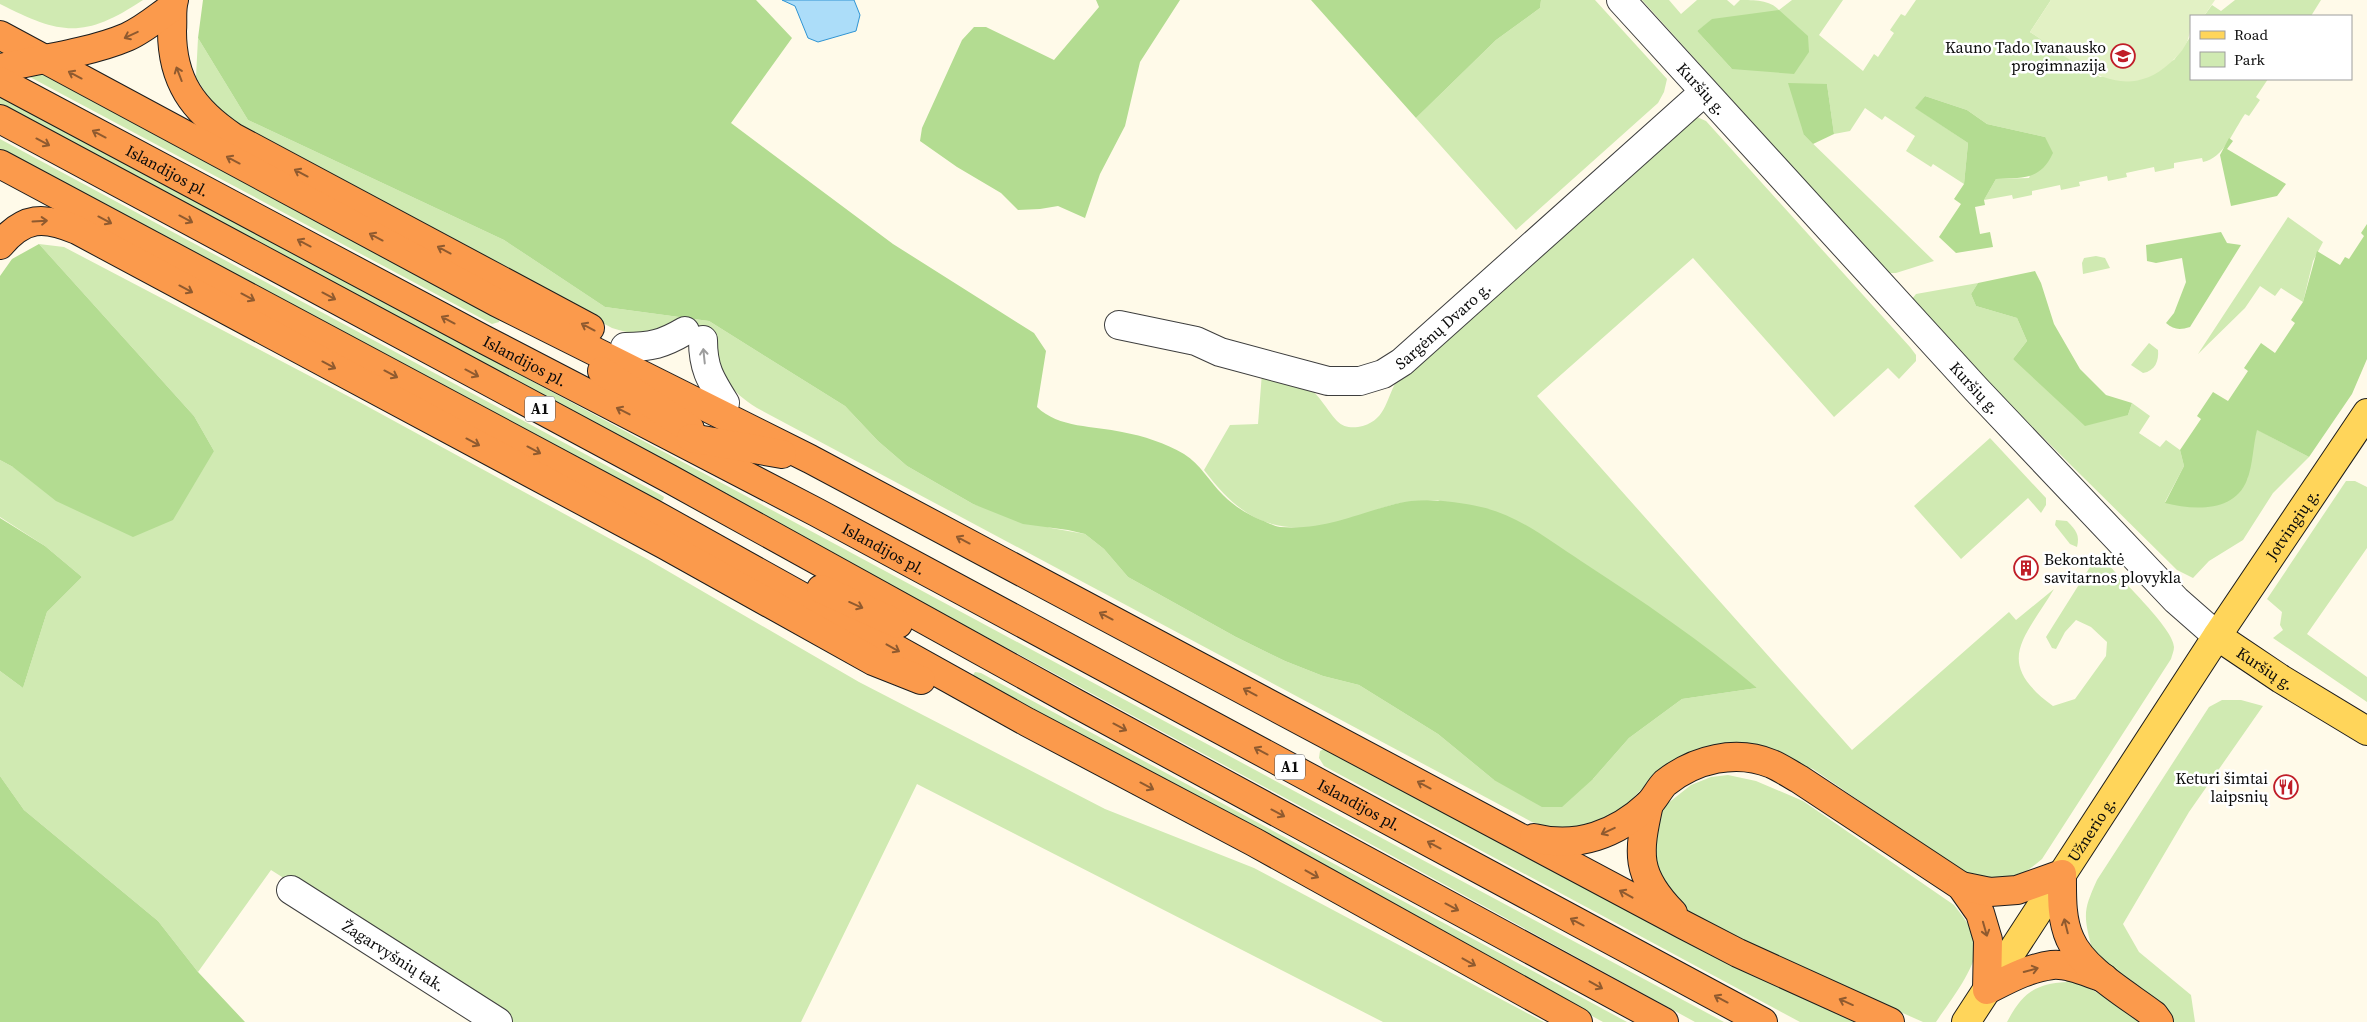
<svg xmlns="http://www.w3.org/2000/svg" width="2367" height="1022" viewBox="0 0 2367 1022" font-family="'Source Serif 4',serif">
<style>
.green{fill:#d0eab2;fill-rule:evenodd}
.forest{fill:#b3dc91}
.pitch{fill:#e2f1c4}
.water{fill:#acddf9;stroke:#3094d3}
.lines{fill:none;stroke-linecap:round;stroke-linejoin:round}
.minor-casing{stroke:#3e3e3e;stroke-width:30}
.major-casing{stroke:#1c1c1c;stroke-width:30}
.highway-casing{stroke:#1c1c1c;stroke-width:30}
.minor{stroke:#fff;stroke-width:28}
.major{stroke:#ffd55a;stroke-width:28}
.highway{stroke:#fb9a4c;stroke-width:28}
.oneway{stroke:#8f5a2f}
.oneway2{stroke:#9d9d9d}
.labels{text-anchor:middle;stroke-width:5;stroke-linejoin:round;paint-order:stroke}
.shield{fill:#fff;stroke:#545454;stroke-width:1}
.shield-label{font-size:15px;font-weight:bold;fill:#0b0b0b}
.poi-label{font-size:16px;fill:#0b0b0b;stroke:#fff;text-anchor:end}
.street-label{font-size:16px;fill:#0b0b0b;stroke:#fff}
</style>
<rect width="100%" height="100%" fill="#fffae9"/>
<!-- green -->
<g class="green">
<path d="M0,0H143C84,39 61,35 0,4Z"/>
<path d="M1541,0H1595L1667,79L1664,92L1658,103L1516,230L1416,118L1496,40L1540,8Z"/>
<path d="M1642,0H1669L1681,14L1697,0H1727L1734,6L1740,0C1754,0 1770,0 1779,10L1792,0H1843L1819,35L1863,71L1874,54L1878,57L1894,33L1890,30L1901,14L1905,16L1916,0H2051L2030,32L2100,77L2174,60L2191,36V79H2268L2256,97L2260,100L2249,116L2245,114C2233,131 2224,158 2203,162L2202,158L2174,163V168L2155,172L2154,167L2126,173L2127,177L2108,181L2107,176L2079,182L2080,186L2061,190L2060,185L2032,191V195L2013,199L2012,195L1984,200L1996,179L2029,178L2045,137L1987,124L1967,110L1925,96L1916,108L1968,143L1964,184L1933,164L1931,167L1906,151L1915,136L1885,116L1882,120L1865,108L1850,131L1834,134L1827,84L1804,135L1934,261L1896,273H1888ZM1712,20L1732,69L1697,31Z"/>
<path d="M2235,0H2321L2311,16H2204L2212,5L2221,11Z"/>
<path d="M198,38L248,120L504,240L605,307L709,321L845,406L878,441L907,466L973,504L1051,528L1085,534L1104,549L1128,577L1236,637L1285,661L1323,676L1359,685L1438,734L1494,780L1593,779L1629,738L1682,699L1757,688L1438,500C1424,501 1409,501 1396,504C1378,508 1360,517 1342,522C1277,537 1243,522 1204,470L1230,425L1258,424L1262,373C1275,377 1295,379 1306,386C1320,395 1326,409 1337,421C1343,427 1350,428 1358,427C1386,422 1385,401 1397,380L1690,117H1697L1706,121L1910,347L1916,355V361L1899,379L1888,368L1834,417L1693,258L1537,396L1852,750L2009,612L2016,620L2054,589C2024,639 1993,662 2053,706L2075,699L2106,656L2107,642L2091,627L2076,620L2065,632L2056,649L2052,648L2046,637L2090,567C2096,563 2100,561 2108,564C2121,580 2174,629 2174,647C2174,651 2172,655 2171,659L2042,859C2016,881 2002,887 1969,876L1813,769L1768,755L1652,779L1619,812L1577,830L1553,828L1532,822L757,408C729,390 721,378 714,346L671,323C653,336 632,335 612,328L227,119L210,100L196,77Z"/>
<path d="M0,50L499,318V322L492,324L0,61Z"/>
<path d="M0,95L1724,1022H1695L1376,847L0,105Z"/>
<path d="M0,139L661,495L664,497L663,500L657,503L0,149Z"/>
<path d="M2288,217L2323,242L2313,261L2303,302L2281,288L2275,296L2260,286L2245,308L2198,354Z"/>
<path d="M39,244L64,247L363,404L647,559L859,682L1105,809L1254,868L1544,1022H1383L917,784L801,1022H512L271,870L198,972L158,921L24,810L0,776V671L23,688L47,612L82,577L45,546L0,517V460L13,467L214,451L194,416Z"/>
<path d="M2096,256L2105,258L2110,268L2083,274L2082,263L2084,258Z"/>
<path d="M1978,283L1971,294L1976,306L2017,318L2027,341L2013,359L2128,415L2132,403L2150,416L2139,433L2160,447L2166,440L2180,450L2184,466L2165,502L2247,480L2256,429L2309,457L2273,493L2243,540L2209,561L2193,578L2177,570L1994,389L1912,299L1916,294Z"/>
<path d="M2149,343L2158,350C2159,361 2155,371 2143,373L2131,365Z"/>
<path d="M1990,438L2046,498V505L2041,513L2028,498L1961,559L1914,506Z"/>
<path d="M2346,481H2355L2367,487V548L2307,634L2367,677V702L2273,638L2283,630L2280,625L2282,612L2267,599Z"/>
<path d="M2056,520L2067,521C2076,530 2080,535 2077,547L2070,544L2055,525Z"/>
<path d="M975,672L981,673L1627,1022H1603L976,680L973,675Z"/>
<path d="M2222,700H2241L2263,706L2189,812L2123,924L2139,952L2191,995L2195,1022H2171L2086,948L2091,945C2083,914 2084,909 2097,880L2209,707Z"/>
<path d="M1326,748L1858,1022H1800L1324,766L1319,758L1320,751Z"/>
<path d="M1728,775L1756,781L1803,801L1954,905C1963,917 1974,929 1976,944C1979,965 1947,1005 1936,1022H1923L1704,925L1673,903L1658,883L1651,830L1667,804L1691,785L1711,777Z"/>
<path d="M2069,977L2123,1007L2141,1022H2007C2022,994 2034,984 2066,982Z"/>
</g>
<!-- forest -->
<g class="forest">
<path d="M203,0H756L792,38L731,123L893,244L1034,333L1046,351L1037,407C1058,428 1095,426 1122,432C1144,436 1165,443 1184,454C1201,465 1209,481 1223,495C1234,506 1247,514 1261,520C1267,522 1273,526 1280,527C1325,530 1353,515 1395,504C1423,497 1453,501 1481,507C1518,515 1550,541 1581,561C1642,601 1702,641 1757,688L1682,699L1629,738L1593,779L1562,807H1542L1494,780L1438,734L1359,685L1323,676L1285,661L1236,637L1128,577L1104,549L1085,534L1068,530L1023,524L973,504L907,466L878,441L845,406L709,321L605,307L504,240L248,120L198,38Z"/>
<path d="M1096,0H1180L1140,62L1125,126L1100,174L1085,218L1058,206L1040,209L1018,210L1001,193L957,167L920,141L922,128L962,40L974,27H986L1054,60L1099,7Z"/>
<path d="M1311,0H1541L1540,8L1496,40L1416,118Z"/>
<path d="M1779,10L1808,36L1809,52L1794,74L1732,69L1697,31L1712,19Z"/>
<path d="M1788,83L1827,84L1834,134L1813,144L1804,135Z"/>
<path d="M1925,96L1967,110L1987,124L2045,137L2053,153C2040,181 2023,177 1996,179L1984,200L1985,205L1975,207L1980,234L1990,232L1993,247L1956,253L1939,237L1961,204L1954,199L1964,184L1968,143L1915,108Z"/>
<path d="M2229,138L2233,141L2227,149L2286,184L2277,196L2231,206L2220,155Z"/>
<path d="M2367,224V359L2352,394L2309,457L2257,430C2253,445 2253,465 2247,480C2234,513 2193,510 2165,503L2184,466L2180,450L2201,419L2197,416L2213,392L2228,401L2248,371L2244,368L2261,343L2275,353L2295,323L2291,320L2303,302L2317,251L2340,265L2345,257L2349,259L2364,236L2361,233Z"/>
<path d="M2221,232L2227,243L2241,245L2190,327C2180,330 2174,330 2166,323L2174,313L2186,282L2182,258L2156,263L2147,261L2146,245Z"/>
<path d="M39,244L194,416L214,451L173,520L133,537L56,501L13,467L0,460V276L12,259Z"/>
<path d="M2035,271L2041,283L2054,324L2080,369L2106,395L2132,403L2128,415L2085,426L2013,359L2027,341L2017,318L1976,306L1971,294L1978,283Z"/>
<path d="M0,518L45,546L82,577L47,612L23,688L0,671Z"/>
<path d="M0,776L24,810L158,921L198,972L245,1022H0Z"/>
</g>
<!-- pitch -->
<path class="pitch" d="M2051,0H2215L2204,16H2191C2191,38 2187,48 2170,63C2121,108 2072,60 2030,32Z"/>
<!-- water -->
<path class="water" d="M782,0H854L860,15L856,31L818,42L808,38L795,6Z"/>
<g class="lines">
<!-- minor casing -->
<g class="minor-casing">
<g id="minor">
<path id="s1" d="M1621,0L1976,389L2176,600L2217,636"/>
<path id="s2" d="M1119,325L1196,341L1220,352L1328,381H1360L1383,374L1402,362L1704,92"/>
<path d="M703,340C703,368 710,379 725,403"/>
<path d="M625,347C651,347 663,344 685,331"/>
<path id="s3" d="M291,890L498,1022"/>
</g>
</g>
<!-- major casing -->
<g class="major-casing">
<g id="major">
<path id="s4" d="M2217,636L2281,679L2367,731"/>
<path id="s5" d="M1966,1022L2217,636L2367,413"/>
</g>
</g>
<!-- highway casing -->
<g class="highway-casing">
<g id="highway">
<path d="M174,0C171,10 173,20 172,31C172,81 193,110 233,137L590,328"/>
<path d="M0,35L496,302L810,459L1684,925L1738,953L1890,1022"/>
<path d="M0,68C38,60 92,52 127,37C143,30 157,18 171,8"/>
<path id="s6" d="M0,81L485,340L816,512L1763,1022"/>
<path d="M0,119L670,479L1077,704L1664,1022"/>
<path d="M0,164L652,513L1027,722L1254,842L1578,1022"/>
<path d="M0,245C24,216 44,216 77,230L665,545L873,661L921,680"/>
<path d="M602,371L690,429"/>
<path d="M691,438L782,454"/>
<path d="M821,589L898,624"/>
<path d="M1649,804C1638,854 1635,874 1673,913"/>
<path d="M1534,838C1577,849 1617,834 1649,804C1655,798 1659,789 1665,783C1695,759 1736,749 1772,764C1781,768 1790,774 1799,779L1961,886L1980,913L1988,940L1987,990C2007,980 2028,968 2052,965C2068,963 2088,973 2104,978"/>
<path d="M1961,886L1990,892L2017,890L2062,874C2062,895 2061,919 2070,939C2083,970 2128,995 2154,1015L2159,1022"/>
</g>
</g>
<!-- minor -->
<use href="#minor" class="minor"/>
<!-- major -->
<use href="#major" class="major"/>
<!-- highway -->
<use href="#highway" class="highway"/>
</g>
<!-- one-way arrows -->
<defs><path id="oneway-shaft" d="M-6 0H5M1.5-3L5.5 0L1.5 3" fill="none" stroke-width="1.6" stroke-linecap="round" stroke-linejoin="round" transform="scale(1.25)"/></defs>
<g class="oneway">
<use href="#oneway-shaft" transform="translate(131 35) rotate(155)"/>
<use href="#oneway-shaft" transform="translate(179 74) rotate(-111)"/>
<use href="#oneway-shaft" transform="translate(75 75) rotate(-152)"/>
<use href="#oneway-shaft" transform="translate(99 134) rotate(-152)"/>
<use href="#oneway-shaft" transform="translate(43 142) rotate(28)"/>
<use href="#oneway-shaft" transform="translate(233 160) rotate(-152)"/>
<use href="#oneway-shaft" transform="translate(301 173) rotate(-152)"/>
<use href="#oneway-shaft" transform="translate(186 219) rotate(28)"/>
<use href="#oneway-shaft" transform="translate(105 220) rotate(28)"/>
<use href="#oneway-shaft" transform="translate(40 221) rotate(-3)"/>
<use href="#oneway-shaft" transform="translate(376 237) rotate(-152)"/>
<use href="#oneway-shaft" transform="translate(304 243) rotate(-152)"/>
<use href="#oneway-shaft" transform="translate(444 250) rotate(-152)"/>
<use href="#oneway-shaft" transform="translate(186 289) rotate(28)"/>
<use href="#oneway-shaft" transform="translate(329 296) rotate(28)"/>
<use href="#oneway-shaft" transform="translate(248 297) rotate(28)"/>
<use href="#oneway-shaft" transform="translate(448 320) rotate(-152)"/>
<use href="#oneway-shaft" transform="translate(588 327) rotate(-152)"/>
<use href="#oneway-shaft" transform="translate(329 365) rotate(28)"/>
<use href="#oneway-shaft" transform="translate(472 373) rotate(28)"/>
<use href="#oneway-shaft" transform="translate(391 374) rotate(28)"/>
<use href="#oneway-shaft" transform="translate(623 411) rotate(-153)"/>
<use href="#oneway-shaft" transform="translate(473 442) rotate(28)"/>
<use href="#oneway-shaft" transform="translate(534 450) rotate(28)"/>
<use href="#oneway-shaft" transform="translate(963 540) rotate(-152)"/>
<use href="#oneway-shaft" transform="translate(856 605) rotate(24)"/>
<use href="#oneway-shaft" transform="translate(1106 616) rotate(-152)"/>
<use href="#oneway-shaft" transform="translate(893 648) rotate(29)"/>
<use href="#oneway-shaft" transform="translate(1250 692) rotate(-152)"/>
<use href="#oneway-shaft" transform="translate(1120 727) rotate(28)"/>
<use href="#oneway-shaft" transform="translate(1261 751) rotate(-152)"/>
<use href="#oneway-shaft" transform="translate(1424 785) rotate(-152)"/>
<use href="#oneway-shaft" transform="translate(1147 786) rotate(28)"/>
<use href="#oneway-shaft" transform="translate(1278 813) rotate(28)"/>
<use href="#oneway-shaft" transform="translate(1608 831) rotate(155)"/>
<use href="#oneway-shaft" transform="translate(1434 845) rotate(-152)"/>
<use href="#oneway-shaft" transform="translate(1312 874) rotate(29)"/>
<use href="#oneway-shaft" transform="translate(1626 894) rotate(-151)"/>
<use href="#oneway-shaft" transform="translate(1452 907) rotate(28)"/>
<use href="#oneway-shaft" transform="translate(1577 922) rotate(-152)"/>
<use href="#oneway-shaft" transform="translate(2066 926) rotate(-104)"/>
<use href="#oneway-shaft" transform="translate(1985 929) rotate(74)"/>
<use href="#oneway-shaft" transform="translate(1469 962) rotate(29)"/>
<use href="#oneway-shaft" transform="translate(2031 970) rotate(-15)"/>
<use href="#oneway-shaft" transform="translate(1596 985) rotate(29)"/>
<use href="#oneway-shaft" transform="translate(1721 999) rotate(-152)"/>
<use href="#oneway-shaft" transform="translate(1846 1002) rotate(-156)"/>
</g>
<use class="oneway2" href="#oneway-shaft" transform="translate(704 356) rotate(-96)"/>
<!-- icons -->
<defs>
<g id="school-ring" transform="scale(1.25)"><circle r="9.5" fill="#fff" stroke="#c01e28" stroke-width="1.5"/><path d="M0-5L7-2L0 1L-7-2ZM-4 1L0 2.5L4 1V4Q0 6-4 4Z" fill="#c01e28"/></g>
<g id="building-ring" transform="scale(1.25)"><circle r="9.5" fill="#fff" stroke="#c01e28" stroke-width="1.5"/><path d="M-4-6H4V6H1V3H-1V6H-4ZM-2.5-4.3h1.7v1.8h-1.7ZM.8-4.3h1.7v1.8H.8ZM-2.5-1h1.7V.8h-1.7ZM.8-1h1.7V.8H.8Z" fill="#c01e28"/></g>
<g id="restaurant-ring" transform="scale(1.25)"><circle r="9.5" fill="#fff" stroke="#c01e28" stroke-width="1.5"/><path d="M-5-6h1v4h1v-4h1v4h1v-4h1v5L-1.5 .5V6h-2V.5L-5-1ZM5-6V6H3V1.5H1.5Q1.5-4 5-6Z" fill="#c01e28"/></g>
</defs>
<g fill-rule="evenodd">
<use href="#school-ring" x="2123" y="56"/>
<use href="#building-ring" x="2026" y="568"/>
<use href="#restaurant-ring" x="2286" y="787"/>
</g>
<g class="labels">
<!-- shield labels -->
<g class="shield">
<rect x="525" y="396.5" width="30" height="25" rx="4"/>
<rect x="1275" y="754.5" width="30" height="25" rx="4"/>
</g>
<g class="shield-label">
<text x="540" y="414">A1</text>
<text x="1290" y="772">A1</text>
</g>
<!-- poi labels -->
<g class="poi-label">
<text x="2106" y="53">Kauno Tado Ivanausko<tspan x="2106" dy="18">progimnazija</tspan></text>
<text x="2044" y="565" text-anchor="start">Bekontaktė<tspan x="2044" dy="18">savitarnos plovykla</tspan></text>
<text x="2268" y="784">Keturi šimtai<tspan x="2268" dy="18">laipsnių</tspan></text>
</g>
<!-- street labels -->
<g class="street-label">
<text dy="6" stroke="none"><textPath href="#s1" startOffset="120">Kuršių g.</textPath></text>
<text dy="6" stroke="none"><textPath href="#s6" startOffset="190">Islandijos pl.</textPath></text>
<text dy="6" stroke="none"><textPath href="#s2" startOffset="350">Sargėnų Dvaro g.</textPath></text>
<text dy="6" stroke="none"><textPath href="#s6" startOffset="595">Islandijos pl.</textPath></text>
<text dy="6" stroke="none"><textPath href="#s1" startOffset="525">Kuršių g.</textPath></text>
<text dy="6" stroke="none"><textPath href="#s5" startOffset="595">Jotvingių g.</textPath></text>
<text dy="6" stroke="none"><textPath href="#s6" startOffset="1000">Islandijos pl.</textPath></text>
<text dy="6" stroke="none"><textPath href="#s4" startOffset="58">Kuršių g.</textPath></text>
<text dy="6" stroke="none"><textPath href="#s6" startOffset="1540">Islandijos pl.</textPath></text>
<text dy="6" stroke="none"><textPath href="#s5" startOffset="230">Užnerio g.</textPath></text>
<text dy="6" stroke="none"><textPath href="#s3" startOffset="122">Žagarvyšnių tak.</textPath></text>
</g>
</g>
<!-- legend -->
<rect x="2190" y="15" width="162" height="65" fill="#ffffff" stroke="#9d9d9d"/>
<rect x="2200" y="31" width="25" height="8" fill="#ffd55a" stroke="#9d9d9d"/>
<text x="2234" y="40" font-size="15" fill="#0b0b0b">Road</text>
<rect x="2200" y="52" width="25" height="15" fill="#d0eab2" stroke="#9d9d9d"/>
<text x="2234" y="65" font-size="15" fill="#0b0b0b">Park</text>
</svg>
